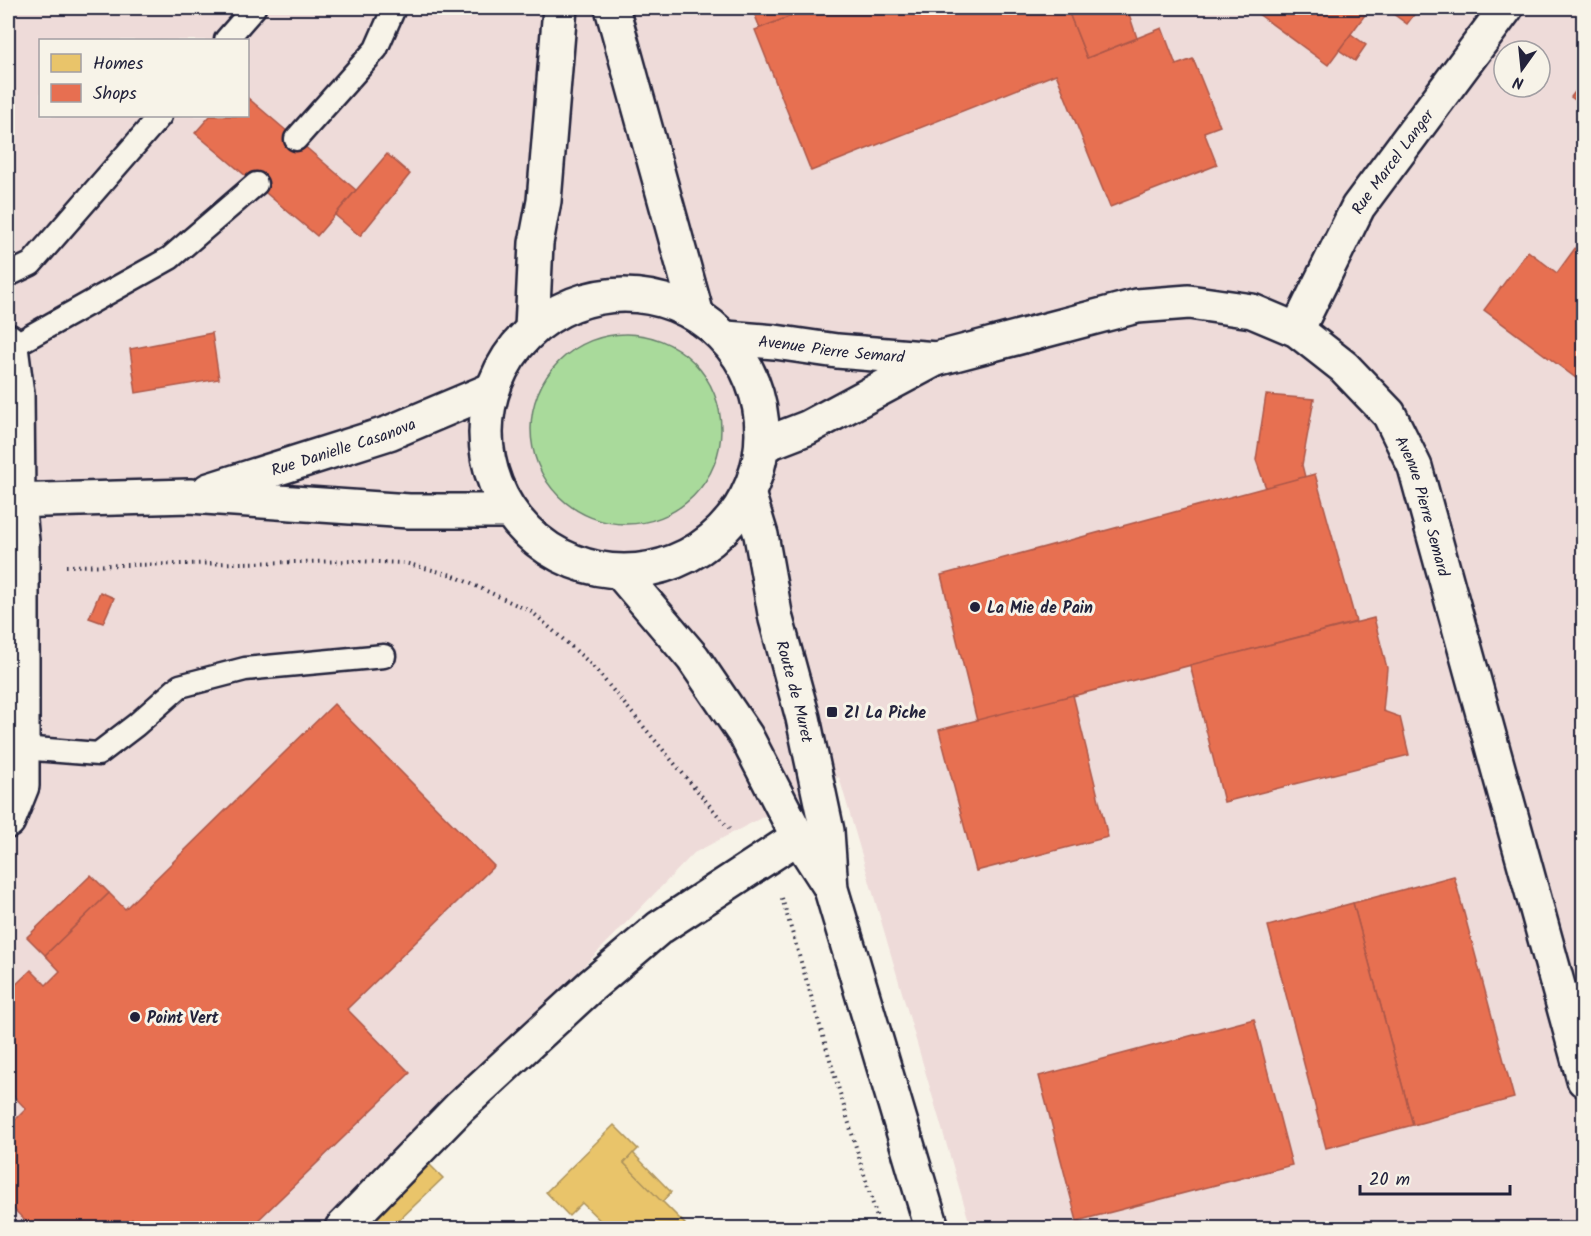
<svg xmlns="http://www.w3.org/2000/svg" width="1591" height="1236" viewBox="0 0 1591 1236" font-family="Kalam,sans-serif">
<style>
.built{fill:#eedbd9;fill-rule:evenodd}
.green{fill:#a9da9b;stroke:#667e6b;stroke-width:1.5}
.homes{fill:#e9c46a;stroke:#ad935c;stroke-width:1.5}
.shops{fill:#e76f51;stroke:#ac584a;stroke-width:1.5}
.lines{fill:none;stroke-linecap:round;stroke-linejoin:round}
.lane-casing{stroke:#22223b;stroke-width:27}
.street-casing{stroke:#22223b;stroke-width:38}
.primary-casing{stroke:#22223b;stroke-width:38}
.path{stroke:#22223b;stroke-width:4;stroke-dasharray:1.5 4.5;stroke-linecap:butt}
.lane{stroke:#f7f3e8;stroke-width:22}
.street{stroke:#f7f3e8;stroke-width:33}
.primary{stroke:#f7f3e8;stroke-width:33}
.poi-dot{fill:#22223b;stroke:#f7f3e8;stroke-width:2}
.labels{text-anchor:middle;stroke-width:6;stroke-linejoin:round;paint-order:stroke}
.street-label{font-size:16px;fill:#22223b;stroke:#f7f3e8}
.poi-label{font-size:16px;font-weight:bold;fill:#22223b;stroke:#f7f3e8;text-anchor:start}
</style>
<rect width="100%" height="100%" fill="#f7f3e8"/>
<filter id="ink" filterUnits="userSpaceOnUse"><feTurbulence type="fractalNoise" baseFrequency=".0167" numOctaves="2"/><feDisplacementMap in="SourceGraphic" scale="12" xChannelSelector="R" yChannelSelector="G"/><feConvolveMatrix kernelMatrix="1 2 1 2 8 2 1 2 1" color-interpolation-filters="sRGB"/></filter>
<g filter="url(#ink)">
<!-- built -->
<path class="built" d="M8,8H1583V1228H971L839,777L694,853L329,1228H8ZM40,40H248V116H40ZM1504,51H1540V87H1504Z"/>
<!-- green -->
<circle class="green" cx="626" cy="429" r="95"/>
<!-- homes -->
<g class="homes">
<path d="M614,1125L638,1149L624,1163L685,1224L680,1228H608L582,1203L569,1216L546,1192Z"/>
<path d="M633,1153L671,1192L662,1202L624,1163Z"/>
<path d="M428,1163L443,1178L391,1228H361Z"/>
</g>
<!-- shops -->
<g class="shops">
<path d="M752,8H812L760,28Z"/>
<path d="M812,8H1067L1087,58L1162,28L1176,65L1193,59L1220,126L1204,132L1217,165L1110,207L1056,74L811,171L755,30Z"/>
<path d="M1067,8H1127L1137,38L1087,58Z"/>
<path d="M1250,8H1370L1328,65Z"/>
<path d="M1385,8H1419L1407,24Z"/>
<path d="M1351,34L1366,45L1355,61L1339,50Z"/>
<path d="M1584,80V106L1571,97Z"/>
<path d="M248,98L356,190L317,236L195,133L210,116H248Z"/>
<path d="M387,154L410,174L360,236L335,215Z"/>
<path d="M1581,240L1584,242V384L1484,310L1528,251L1557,273Z"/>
<path d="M212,333L219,379L136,393L130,349Z"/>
<path d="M1266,395L1314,399L1302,465L1305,477L1266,488L1256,460Z"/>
<path d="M1315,474L1356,622L977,721L941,575Z"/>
<path d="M100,592L114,598L103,623L89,618Z"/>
<path d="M1374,618L1387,668L1383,711L1400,717L1409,755L1224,802L1190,665Z"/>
<path d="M1073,695L1108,837L976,871L939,730Z"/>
<path d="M334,704L494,866L347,1009L410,1073L250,1228H141L132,1219L123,1228H32L8,1203V1127L26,1109L8,1090V992L31,970L46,985L60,971L45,955L109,893L125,909Z"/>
<path d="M91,875L109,893L45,955L27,937Z"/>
<path d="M1454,876L1514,1098L1413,1125L1353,903Z"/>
<path d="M1353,903L1413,1125L1326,1148L1268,926Z"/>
<path d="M1254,1019L1292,1165L1077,1221L1039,1076Z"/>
</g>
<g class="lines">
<!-- lane casing -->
<g class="lane-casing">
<g id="lane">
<path d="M226,40L254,8"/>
<path d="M296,139L376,49L394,8"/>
<path d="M8,275L31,264L160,116"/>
<path d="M11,347L170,258L256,184"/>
<path d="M22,748L98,754L136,725L180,686L245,669L384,656"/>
</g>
</g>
<!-- street casing -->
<g class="street-casing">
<g id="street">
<path id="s1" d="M1297,330L1358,207L1506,8"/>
<path id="s2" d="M726,338L775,342L837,351L936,359L807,428L763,445"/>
<path d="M8,341L11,347L17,394L18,501L22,541V786L8,821"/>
<path id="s3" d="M936,359L1137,306L1189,302L1252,311L1297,330L1344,367L1389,414L1415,467L1584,1080"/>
<path id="s4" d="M209,490L389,433L491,390"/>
<path d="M8,501L190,496L409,511H509"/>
<path d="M342,1228L460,1107L592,985L659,928L798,837"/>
</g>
</g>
<!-- primary casing -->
<g class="primary-casing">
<g id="primary">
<path d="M612,8L697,315"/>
<circle cx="624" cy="433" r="138"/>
<path d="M532,329L536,243L544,201L560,8"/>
<path id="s5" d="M749,496L761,535L776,619L803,718L827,831L831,889L932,1228"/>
<path d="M620,572L693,658L746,736L798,837L829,885"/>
</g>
</g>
<!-- path -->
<g class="path">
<path d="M66,566L356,561L405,563L452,575L532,612L591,664L731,831"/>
<path d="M782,898L880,1228"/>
</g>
<!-- lane -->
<use href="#lane" class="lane"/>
<!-- street -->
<use href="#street" class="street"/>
<!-- primary -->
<use href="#primary" class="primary"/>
</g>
</g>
<!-- markers -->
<g class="poi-dot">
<circle cx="975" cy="607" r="6"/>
<rect x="826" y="706" width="12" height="12" rx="3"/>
<circle cx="135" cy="1017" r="6"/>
</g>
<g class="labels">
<!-- street labels -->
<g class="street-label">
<text dy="6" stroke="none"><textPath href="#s1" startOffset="194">Rue Marcel Langer</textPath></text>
<text dy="6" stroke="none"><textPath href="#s2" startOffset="106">Avenue Pierre Semard</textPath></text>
<text dy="6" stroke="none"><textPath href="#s4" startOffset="141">Rue Danielle Casanova</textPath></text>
<text dy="6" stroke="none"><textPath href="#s3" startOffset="596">Avenue Pierre Semard</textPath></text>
<text dy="6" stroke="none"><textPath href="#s5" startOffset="201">Route de Muret</textPath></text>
</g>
<!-- poi labels -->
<g class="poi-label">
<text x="987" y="613">La Mie de Pain</text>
<text x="844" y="718">ZI La Piche</text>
<text x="147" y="1023">Point Vert</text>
</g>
</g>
<!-- margin -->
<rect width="1591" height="1236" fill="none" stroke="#f7f3e8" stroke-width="30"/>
<rect x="15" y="15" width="1561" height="1206" fill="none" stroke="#22223b" stroke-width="2" filter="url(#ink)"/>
<!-- legend -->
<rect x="39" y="39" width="210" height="78" fill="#f7f3e8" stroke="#a29fa3" stroke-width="1.5"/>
<rect x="51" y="54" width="30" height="18" fill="#e9c46a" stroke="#a29fa3" stroke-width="1.5"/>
<text x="93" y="69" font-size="18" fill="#22223b">Homes</text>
<rect x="51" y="84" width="30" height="18" fill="#e76f51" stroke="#a29fa3" stroke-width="1.5"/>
<text x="93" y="99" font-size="18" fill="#22223b">Shops</text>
<!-- north arrow -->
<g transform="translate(1522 69) rotate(195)"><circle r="28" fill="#f7f3e8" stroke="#a29fa3" stroke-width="1.5"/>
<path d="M0-4.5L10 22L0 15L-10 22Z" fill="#22223b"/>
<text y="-9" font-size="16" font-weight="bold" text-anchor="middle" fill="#22223b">N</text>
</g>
<!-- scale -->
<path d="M1360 1185v9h150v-9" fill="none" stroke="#22223b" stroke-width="3"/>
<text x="1369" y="1185" font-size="18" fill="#22223b" stroke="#f7f3e8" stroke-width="4.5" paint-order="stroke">20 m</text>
</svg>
